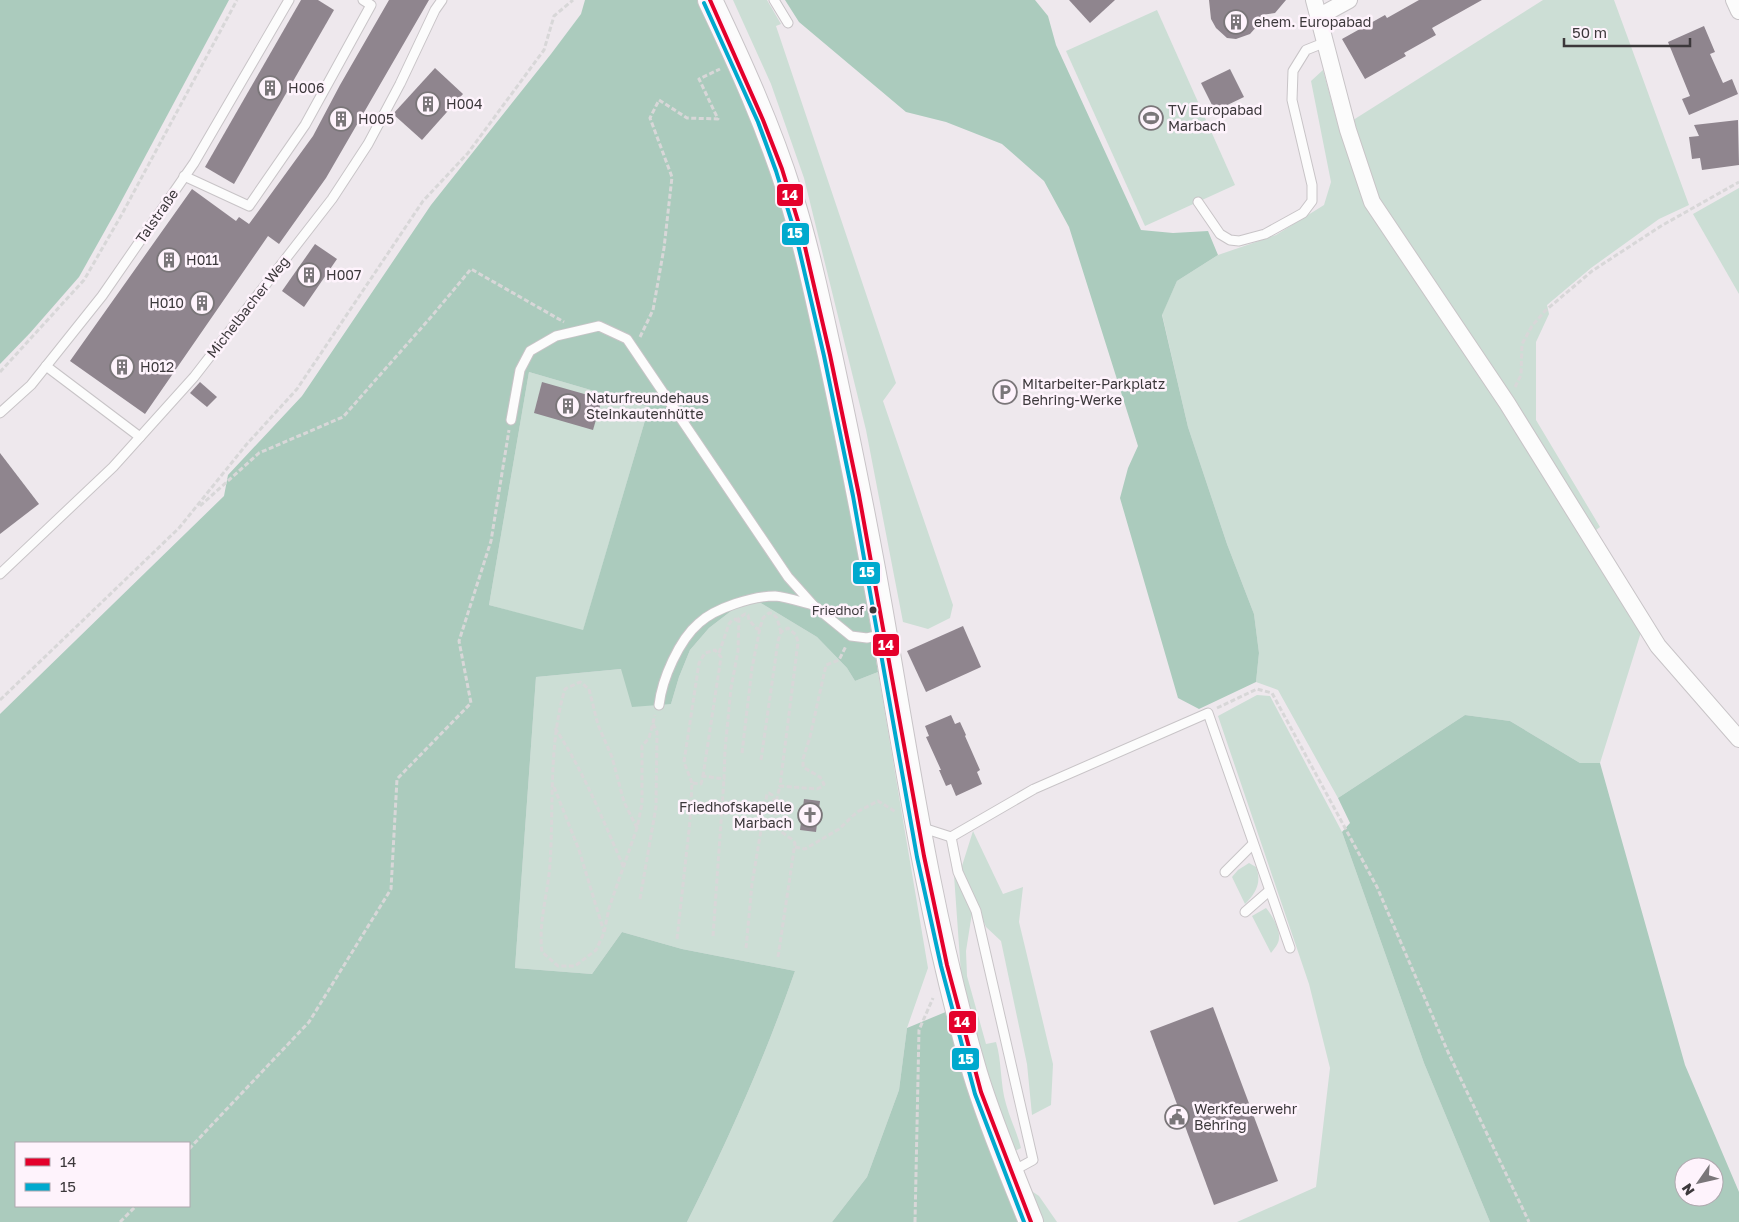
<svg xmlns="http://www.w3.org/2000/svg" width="1739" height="1222" viewBox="0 0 1739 1222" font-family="'Golos Text',sans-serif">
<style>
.green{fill:#ccded5}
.forest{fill:#abcbbd;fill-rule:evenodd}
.building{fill:#8f858e}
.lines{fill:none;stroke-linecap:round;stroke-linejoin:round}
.service-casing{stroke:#c8c4c7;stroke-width:11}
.minor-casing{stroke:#c8c4c7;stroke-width:18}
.secondary-casing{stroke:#c8c4c7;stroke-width:26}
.path{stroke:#d8d7d8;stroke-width:3;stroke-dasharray:5 2.5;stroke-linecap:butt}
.service{stroke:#fcfcfc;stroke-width:9}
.minor{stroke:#fcfcfc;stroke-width:16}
.secondary{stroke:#fcfcfc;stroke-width:24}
.bus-1-casing{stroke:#fef3fc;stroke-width:8}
.bus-2-casing{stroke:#fef3fc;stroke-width:8}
.bus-1{stroke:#e4002b;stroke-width:4}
.bus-2{stroke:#00a9ce;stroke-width:4}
.bus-dot{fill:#3c383b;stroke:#fef3fc;stroke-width:2}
.labels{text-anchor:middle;stroke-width:5;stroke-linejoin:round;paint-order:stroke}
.bus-label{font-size:13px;fill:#3c383b;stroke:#fef3fc;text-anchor:end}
.poi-label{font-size:14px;fill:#3c383b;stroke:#fef3fc;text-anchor:start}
.street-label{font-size:14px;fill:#3c383b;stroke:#fef3fc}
.line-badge{stroke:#fef3fc;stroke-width:2}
.badge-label{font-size:14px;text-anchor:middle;font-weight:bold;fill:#fff}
</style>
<rect width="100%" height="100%" fill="#eee8ed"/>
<!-- green -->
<g class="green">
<path d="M733,0H767L781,24L776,26L896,383L883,401L953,605L950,618L928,629L903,622L866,430L804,178L771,84Z"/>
<path d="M1543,0H1614L1689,205L1659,219L1591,268L1547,305L1549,314L1536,342V420L1600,527L1592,533L1642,629L1600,763H1580L1510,721L1465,715L1338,798L1278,690L1256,682L1259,653L1254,614L1227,544L1188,427L1162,314L1177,281L1218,255L1276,235L1324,205L1331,182L1311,81L1323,70L1339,129Z"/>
<path d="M1157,10L1235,185L1145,226L1066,51Z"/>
<path d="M1739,188V294L1693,214Z"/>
<path d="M529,372L649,407L583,631L489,605Z"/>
<path d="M759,602L817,637L847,668L855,681L878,672L928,968L907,1028L899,1090L867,1177L832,1222H687C728,1141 765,1057 795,971L682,949L622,932L592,974L515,968L536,677L621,669L671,704L679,677L690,650L709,628L735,608Z"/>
<path d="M1257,695L1270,696L1342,832L1424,1063L1490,1222H1237L1316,1187L1330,1068L1309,984L1218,716Z"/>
<path d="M973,831L1003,894L1023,887L1019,922L1053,1064L1051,1105L1032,1115L1027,1064L1001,941L986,927L961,869Z"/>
<path d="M1249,863L1256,867C1262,882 1256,893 1245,904L1232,877L1238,870Z"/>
<path d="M954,875L972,913L966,951L967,976L986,1044L996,1042C1002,1062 1000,1084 1006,1104C1010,1119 1017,1132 1021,1148L1013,1152L982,1064L961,974Z"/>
<path d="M1266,908C1272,915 1280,929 1279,938C1279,944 1274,949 1271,953L1252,916Z"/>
<path d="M1030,1190L1039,1196L1057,1222H1044Z"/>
</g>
<!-- forest -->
<g class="forest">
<path d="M0,0H229L116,211L79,277L30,333L0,364Z"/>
<path d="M585,0H699L764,133L827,362L878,672L855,681L847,668L817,637L759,602L735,608L709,628L690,650L679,677L671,704L632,707L621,669L536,677L515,968L592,974L622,932L682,949L795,971C765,1057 728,1141 687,1222H0V714L224,496L228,475L302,396L431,205L551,54L581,14ZM529,372L649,407L583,630L489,605ZM16,1143H189V1206H16Z"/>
<path d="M785,0H1035L1048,16L1056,45L1141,230L1173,233L1208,231L1218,255L1177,281L1162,315L1188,427L1227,544L1254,614L1259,653L1256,682L1199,709L1178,698L1120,498L1128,468L1138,446L1069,227L1044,181L1002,144L946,122L906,112L799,22Z"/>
<path d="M1465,715L1510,721L1580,763H1600L1685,1065L1739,1192V1222H1490L1424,1063L1342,832L1350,823L1338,798ZM1684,1167H1714V1197H1684Z"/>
<path d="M948,1011L1024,1222H832L867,1177L899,1090L907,1028Z"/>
</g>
<!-- building -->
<g class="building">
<path d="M301,0H318L334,10L234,184L205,167Z"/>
<path d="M389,0H429L326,178L279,244L268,236L145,414L70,361L192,189L236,221L239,217L249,224L313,136L340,85Z"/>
<path d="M1069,0H1115L1090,23Z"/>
<path d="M1209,0H1286L1275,13L1261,15L1258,25L1250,34L1236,39L1227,38L1216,28L1211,19Z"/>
<path d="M1419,0H1482L1432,28L1436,35L1404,53L1406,56L1365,79L1342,39L1385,15L1387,18Z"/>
<path d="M1704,26L1715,52L1710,54L1723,83L1732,79L1738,94L1689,115L1682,99L1690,96L1668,42Z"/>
<path d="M435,68L463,94L422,140L393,114Z"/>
<path d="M1230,69L1244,97L1215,111L1201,83Z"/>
<path d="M1738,120L1739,165L1702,170L1700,158L1692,159L1689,137L1699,136L1694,125Z"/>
<path d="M315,244L337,259L304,307L282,291Z"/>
<path d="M200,382L217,397L207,407L190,393Z"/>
<path d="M542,382L602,399L593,430L534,413Z"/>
<path d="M0,453L39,504L0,534Z"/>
<path d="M963,626L981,667L926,692L907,651Z"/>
<path d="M951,715L955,724L960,722L966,735L965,736L980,770L977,772L982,784L956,796L951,784L946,786L939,770H941L926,737L929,736L925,726Z"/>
<path d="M804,799L820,801L816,832L800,830Z"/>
<path d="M1213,1007L1278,1181L1214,1205L1150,1031Z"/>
</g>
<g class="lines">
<!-- service casing -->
<g class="service-casing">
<g id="service">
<path d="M774,0L788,23"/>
<path d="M184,176L249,206L305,125L371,5L363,0"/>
<path d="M1198,202L1220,234L1230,240L1239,241L1265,234L1303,213L1312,201V185L1292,100L1293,71L1306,50L1326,42"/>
<path d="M46,366L140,437"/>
<path d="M0,413L31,385L102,296L194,163L289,0"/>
<path d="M511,420L520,370L530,351L556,336L599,326L627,339L788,577L813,605L851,636L867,638L885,634"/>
<path d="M0,574L113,467L194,377L332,199L368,144L400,84L435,10L442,0"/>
<path d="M659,705C662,679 679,640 699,623C715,608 753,596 775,596C787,597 801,602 813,605"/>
<path d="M920,827L951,837L1034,789L1208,713L1290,948"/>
<path d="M951,837L958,872L976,911L1033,1160L1011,1172"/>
<path d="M1225,872L1253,844"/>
<path d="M1245,912L1269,891"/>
</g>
</g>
<!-- minor casing -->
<g class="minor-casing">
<g id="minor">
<path d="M1314,0L1348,130L1372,202L1507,403L1658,646L1739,739"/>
<path d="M1734,0L1739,11"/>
<path d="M1318,17L1349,0"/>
</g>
</g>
<!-- secondary casing -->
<g class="secondary-casing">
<path id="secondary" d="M710,0C740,63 769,127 790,194C807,247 818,301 830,355C850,448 869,542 885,636C910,783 933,930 975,1073C990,1123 1012,1174 1031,1222"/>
</g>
<!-- path -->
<g class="path">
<path d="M640,337L653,310L664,248L672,177L650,118L659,100L687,118L718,119L699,79L720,69"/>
<path d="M0,372L84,280L122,214L237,0"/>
<path d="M1515,387L1521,375L1522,344L1532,326L1545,311L1592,271L1661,226L1739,182"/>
<path d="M200,506L259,453L343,417L431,317L471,269L564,322"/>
<path d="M719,653L729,624L732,620L736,619L738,622"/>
<path d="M0,700L179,528L246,445L297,389L423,201L468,153L544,50L554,16L573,0"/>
<path d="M1217,708L1257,689L1272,693L1377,887L1448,1052L1529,1222"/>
<path d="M555,728C584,772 603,820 624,868"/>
<path d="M742,753L752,668L760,628L763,618L769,613H772L777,618L781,632"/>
<path d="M761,760L778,641L781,632L788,628L796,635L798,642L780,786L817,789L823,786L824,784L820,777L803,767V759L810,737L826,665L839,660L846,646"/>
<path d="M692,783L684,762L699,663L705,653L715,650L721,657L703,776"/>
<path d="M554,787L579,850L604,932"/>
<path d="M637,828L624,802L612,757L598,725L589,689L580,682L565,689C548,745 554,806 550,864C548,894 538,923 542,952L558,966H575L596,950L604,933L609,908L637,828L642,804V746L649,738L655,715"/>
<path d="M795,847L805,849L839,829L857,812L878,801L896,812"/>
<path d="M640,899L656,807L657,732L653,724"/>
<path d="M713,936L724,779"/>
<path d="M677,939L690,821L692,783L701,784L703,776L724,779L725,750L731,688L738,651L739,618L745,614L748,615L749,620L757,629L760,628"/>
<path d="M746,948L752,884L767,794L769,793L772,795L775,803"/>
<path d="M778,957L795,843C791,837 784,835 780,830C771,818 777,798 780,786"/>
<path d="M189,1149L309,1022L391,889L397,779L471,703L459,641L491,541L509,430"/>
<path d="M120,1222L136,1206"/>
<path d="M915,1222L919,1030L933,998"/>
</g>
<!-- service -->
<use href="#service" class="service"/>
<!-- minor -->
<use href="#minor" class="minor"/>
<!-- secondary -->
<use href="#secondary" class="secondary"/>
<!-- bus-1 casing -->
<g class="bus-1-casing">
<path id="bus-1" d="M710,0L763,120L782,169L802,234L830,355L859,495L924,856L947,965L981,1092L1031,1222"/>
</g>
<!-- bus-2 casing -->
<g class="bus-2-casing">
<path id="bus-2" d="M704,3L758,122L776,171L796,236L824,356L853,496L917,857L941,966L975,1094L1024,1222"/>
</g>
<!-- bus-1 -->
<use href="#bus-1" class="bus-1"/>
<!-- bus-2 -->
<use href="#bus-2" class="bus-2"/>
</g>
<!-- icons -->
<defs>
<g id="building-ring" transform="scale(1.25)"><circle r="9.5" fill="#fef3fc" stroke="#7a7679" stroke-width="1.5"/><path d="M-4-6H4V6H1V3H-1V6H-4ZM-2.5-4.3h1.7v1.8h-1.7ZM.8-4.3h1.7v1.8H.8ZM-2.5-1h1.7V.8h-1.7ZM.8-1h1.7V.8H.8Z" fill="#7a7679"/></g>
<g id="stadium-ring" transform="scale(1.25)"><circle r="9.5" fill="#fef3fc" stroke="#7a7679" stroke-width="1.5"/><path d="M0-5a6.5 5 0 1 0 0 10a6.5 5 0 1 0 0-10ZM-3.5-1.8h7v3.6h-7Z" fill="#7a7679"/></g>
<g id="parking-ring" transform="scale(1.25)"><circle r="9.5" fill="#fef3fc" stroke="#7a7679" stroke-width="1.5"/><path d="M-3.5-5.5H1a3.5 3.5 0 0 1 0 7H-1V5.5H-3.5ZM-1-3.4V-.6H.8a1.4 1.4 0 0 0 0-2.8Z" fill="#7a7679"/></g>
<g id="church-ring" transform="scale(1.25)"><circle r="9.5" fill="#fef3fc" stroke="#7a7679" stroke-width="1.5"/><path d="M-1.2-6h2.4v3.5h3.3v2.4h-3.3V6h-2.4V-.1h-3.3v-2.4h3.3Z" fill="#7a7679"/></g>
<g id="civic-ring" transform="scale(1.25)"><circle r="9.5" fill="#fef3fc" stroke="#7a7679" stroke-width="1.5"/><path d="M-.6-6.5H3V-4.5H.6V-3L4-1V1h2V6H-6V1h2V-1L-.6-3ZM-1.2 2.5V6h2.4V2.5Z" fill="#7a7679"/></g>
</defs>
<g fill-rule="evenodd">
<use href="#building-ring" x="1236" y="22"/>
<use href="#building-ring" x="270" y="88"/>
<use href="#building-ring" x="428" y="104"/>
<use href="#stadium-ring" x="1151" y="118"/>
<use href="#building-ring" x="341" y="119"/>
<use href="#building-ring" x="169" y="260"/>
<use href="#building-ring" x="309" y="275"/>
<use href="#building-ring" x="202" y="303"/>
<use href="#building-ring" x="122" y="367"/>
<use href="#parking-ring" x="1005" y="392"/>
<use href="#building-ring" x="568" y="406"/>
<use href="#church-ring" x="810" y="815"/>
<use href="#civic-ring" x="1177" y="1117"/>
</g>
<!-- markers -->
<circle class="bus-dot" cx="873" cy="610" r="4.5"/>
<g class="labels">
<!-- bus labels -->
<g class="bus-label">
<text x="864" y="615">Friedhof</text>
</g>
<!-- poi labels -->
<g class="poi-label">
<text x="1254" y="27">ehem. Europabad</text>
<text x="288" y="93">H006</text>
<text x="446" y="109">H004</text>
<text x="1168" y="115">TV Europabad<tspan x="1168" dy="16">Marbach</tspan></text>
<text x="358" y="124">H005</text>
<text x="186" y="265">H011</text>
<text x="326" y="280">H007</text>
<text x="184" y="308" text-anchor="end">H010</text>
<text x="140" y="372">H012</text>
<text x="1022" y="389">Mitarbeiter-Parkplatz<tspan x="1022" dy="16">Behring-Werke</tspan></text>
<text x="586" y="403">Naturfreundehaus<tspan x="586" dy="16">Steinkautenhütte</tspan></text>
<text x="792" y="812" text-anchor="end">Friedhofskapelle<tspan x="792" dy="16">Marbach</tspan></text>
<text x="1194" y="1114">Werkfeuerwehr<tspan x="1194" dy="16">Behring</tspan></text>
</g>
<!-- street labels -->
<g class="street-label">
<text transform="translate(157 216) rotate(-55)" y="5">Talstraße</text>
<text transform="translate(248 307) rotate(-52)" y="5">Michelbacher Weg</text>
</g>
</g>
<g class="line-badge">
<rect x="776" y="183" width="28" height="24" rx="5" fill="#e4002b"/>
<rect x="781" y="222" width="29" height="24" rx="5" fill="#00a9ce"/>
<rect x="852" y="561" width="29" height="24" rx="5" fill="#00a9ce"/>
<rect x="872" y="633" width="28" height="24" rx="5" fill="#e4002b"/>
<rect x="948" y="1010" width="29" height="24" rx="5" fill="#e4002b"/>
<rect x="951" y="1047" width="29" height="24" rx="5" fill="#00a9ce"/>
</g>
<g class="badge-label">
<text x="790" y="200">14</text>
<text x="795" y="238">15</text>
<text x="867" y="577">15</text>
<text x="886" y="650">14</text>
<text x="962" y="1027">14</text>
<text x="966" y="1064">15</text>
</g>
<!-- legend -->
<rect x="15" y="1142" width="175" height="65" fill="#fef3fc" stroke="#b0a8af"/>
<rect x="25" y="1158" width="25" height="8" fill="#e4002b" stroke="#b0a8af"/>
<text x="60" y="1167" font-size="15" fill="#3c383b">14</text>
<rect x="25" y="1183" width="25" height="8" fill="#00a9ce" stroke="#b0a8af"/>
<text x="60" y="1192" font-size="15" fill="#3c383b">15</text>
<!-- north arrow -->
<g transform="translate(1699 1182) rotate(236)"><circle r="24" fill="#fef3fc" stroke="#b0a8af"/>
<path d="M0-4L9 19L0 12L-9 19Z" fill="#7a7679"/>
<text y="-8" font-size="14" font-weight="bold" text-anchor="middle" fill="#3c383b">N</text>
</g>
<!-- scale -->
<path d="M1564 38v8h126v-8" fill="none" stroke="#3c383b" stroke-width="2.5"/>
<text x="1572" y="38" font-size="15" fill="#3c383b" stroke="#fef3fc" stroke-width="4" paint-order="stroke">50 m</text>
</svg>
